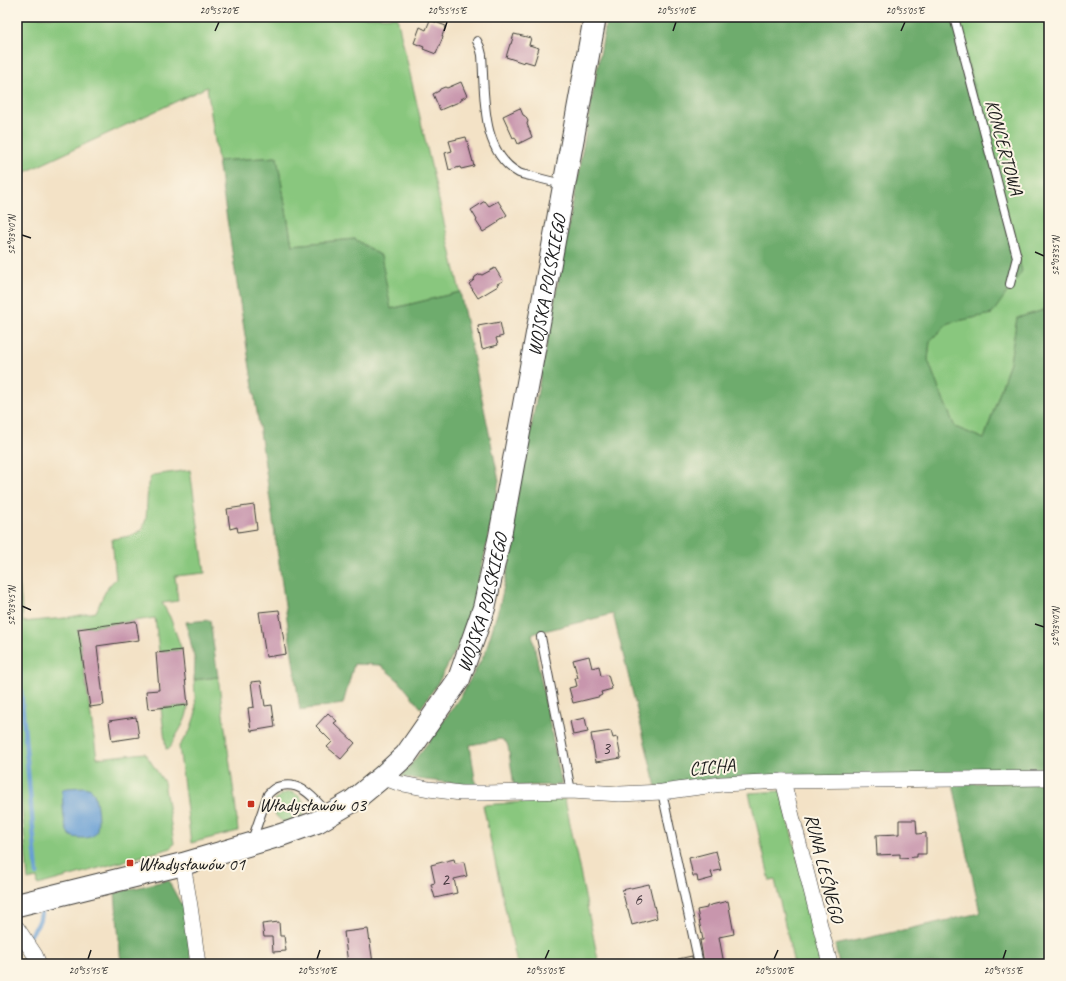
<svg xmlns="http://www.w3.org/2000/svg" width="1066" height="981" viewBox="0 0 1066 981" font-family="Caveat,sans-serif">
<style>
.green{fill:#89c77e;stroke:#52724d}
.forest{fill:#6eac6d;stroke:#456444}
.water{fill:#669ed4;stroke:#415d78}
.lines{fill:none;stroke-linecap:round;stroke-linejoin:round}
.stream{stroke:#669ed4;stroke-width:4.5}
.building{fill:#c896ad}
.lane-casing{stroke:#3c3a36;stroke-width:10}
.street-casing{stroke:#3c3a36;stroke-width:16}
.secondary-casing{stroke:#3c3a36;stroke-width:24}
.lane{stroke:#fff;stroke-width:8}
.street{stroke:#fff;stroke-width:15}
.secondary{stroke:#fff;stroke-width:22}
.ticks{fill:none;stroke:#1c1c1c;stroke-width:1.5}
.poi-dot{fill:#c8321e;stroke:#fcf5e5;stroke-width:1.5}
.labels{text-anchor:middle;stroke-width:4;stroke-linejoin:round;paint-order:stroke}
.number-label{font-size:17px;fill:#473a40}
.street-label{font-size:19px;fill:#1c1c1c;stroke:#fcf5e5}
.poi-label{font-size:19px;fill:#1c1c1c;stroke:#fcf5e5;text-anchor:start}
.neatline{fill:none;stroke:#1c1c1c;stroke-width:1.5}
.ticks-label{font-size:10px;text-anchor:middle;fill:#1c1c1c}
</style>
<rect width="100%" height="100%" fill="#fcf5e5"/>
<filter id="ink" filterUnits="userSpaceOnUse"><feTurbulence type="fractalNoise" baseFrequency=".025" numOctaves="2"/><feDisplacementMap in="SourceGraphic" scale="8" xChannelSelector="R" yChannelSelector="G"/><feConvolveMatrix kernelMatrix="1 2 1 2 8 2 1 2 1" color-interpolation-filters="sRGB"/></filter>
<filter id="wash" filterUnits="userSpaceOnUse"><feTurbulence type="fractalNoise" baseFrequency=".012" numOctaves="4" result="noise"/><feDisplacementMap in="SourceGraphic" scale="16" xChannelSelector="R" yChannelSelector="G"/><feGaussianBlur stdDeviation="0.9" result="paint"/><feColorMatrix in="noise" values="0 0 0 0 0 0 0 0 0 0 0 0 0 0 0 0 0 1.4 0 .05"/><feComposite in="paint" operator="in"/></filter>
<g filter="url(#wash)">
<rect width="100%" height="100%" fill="#f3e2c6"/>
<!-- green -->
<g class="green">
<path d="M17,17H397L460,292L390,309L381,256L355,239L292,245L277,157L218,161L207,87L17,176Z"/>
<path d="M956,17H1049V311L1044,310L1017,318L1010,362L984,439L955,427L940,392L928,360L930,341L948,323L992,314Z"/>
<path d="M190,470L205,573L175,576L178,601L162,603L170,617L182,650L159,652L155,618L78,629L97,758L145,753L164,782L174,843L171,848L38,885L37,878L28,880L17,752V558L23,622L65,618L96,612C101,601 106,586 116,579L112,539L130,536L142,530L146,519L148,484L151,477L153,475Z"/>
<path d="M218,677L235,801L238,831L191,843L179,746L190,731L196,712L194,680Z"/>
<path d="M188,705C188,722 176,733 170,748L166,749L161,708Z"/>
<path d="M781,791L824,964H794L775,880L770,881L749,793Z"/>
<path d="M291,792C303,796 307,804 303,816L286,823C267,815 270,794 291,792Z"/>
<path d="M565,799L599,964H517L483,805Z"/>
</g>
<!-- forest -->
<g class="forest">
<path d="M607,17H956L1022,271L992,314L948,323L930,341L928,360L940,392L955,427L984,439L1010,362L1017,318L1044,310L1049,311V774L656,787L613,614L532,634L562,785L514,786L508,746L506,742L501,739L470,745L476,786L401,777L434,735L462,694L485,653L500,604L513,545L510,530L528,444Z"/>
<path d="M277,157L292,245L355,239L381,256L391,309L460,292L499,481L488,540L474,602L462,637L455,652L438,683L421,708L399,681L380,665L354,664L343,704L300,710L264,458L218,161Z"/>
<path d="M210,620L218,677L194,680L195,661L186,622Z"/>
<path d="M954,783H1049V964H839L835,945L980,913L954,789Z"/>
<path d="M168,880L181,904H184L192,964H121L115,893Z"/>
</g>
<!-- water -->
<path class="water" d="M84,787C87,788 90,788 92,790C97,796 100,825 96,832C94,837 88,838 83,838C79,838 72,838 69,834C63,828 63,801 62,792L63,789L67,788Z"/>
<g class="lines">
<!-- stream -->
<g class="stream">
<path d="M17,645L37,874"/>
<path d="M30,935C36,928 40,923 41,913"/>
</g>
</g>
<g id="blocks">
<!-- building -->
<g class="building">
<path d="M430,20L446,26L442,36L443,37L436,54L423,49L424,47L414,43L420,27L426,30Z"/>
<path d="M514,34L531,38L529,45L539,48L534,64L524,61V63L506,57L510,44H511Z"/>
<path d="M461,82L467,96L461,99V101L440,110L433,94L439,91L440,89L445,87L447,88Z"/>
<path d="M520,108L523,115L525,116L528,121L527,124L532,137L518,144L515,137L513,138L503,116Z"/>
<path d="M466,137L474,166L461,169L460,167L449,170L445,153L452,151L449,141Z"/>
<path d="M485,201L489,206L498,201L507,215L498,221L499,222L483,232L476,221L477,220L471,210Z"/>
<path d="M495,268L503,281L497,284L498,286L478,298L469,284L474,280L475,277L480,274L482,275Z"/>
<path d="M500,322L503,336L496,338L498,345L482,349L478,326Z"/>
<path d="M254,505L257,529L238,532L237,527L230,529L227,509Z"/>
<path d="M279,610L286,654L266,657L259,612Z"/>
<path d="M136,621L139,640L97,646L104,705L90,707L78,629Z"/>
<path d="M182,650L188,705L148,709L146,691L159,690L156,653Z"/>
<path d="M589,656L592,668L599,666L601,676L608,675L612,689L601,692L602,695L598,697L573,703L569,688L577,686L575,678H578L573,660Z"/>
<path d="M261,681L265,706L272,705L275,727L251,731L248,708L254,707L251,682Z"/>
<path d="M328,713L337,721L334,723L355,743L341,759L327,747L332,742L316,726Z"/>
<path d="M136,717L139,737L112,741L109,721Z"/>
<path d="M585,718L588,732L573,735L570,721Z"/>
<path d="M611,731L613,738L617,737L621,758L596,762L591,734Z"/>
<path d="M899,820H916L917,834L926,833V854H917V857L900,858V854L877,855L876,835L899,834Z"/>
<path d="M716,851L721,870L711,872L713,878L698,882L697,876H693L689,858Z"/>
<path d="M454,859L455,863L464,862L467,876L454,879L457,893L435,898L431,884L435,883L431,865Z"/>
<path d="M649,884L657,918L632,925L628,909H627L622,890Z"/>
<path d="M728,901L734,934L719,937L724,964H704L700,940H703L697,910L707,908V906Z"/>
<path d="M279,922L280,936H284L286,951L273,952L272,937H264L262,924Z"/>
<path d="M368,929L373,963L365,964H348L344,932Z"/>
<path d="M692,956L693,964H678V959Z"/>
</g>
</g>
</g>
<g filter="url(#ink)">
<use href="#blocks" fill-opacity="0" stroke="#3c3a36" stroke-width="1"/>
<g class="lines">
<!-- lane casing -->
<g class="lane-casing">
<g id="lane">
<path d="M954,17L1017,257L1010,284"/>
<path d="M477,41L480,47L482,55C485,94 480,152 519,173C523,175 527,175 531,176C542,179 553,182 564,184"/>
<path d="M541,637L571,791"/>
<path d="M662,792L699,964"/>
<path d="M252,840L268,794C272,790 275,787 281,786C302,781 315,800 328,813"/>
</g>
</g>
<!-- street casing -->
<g class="street-casing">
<g id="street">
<path d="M382,777L398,783L429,789L461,793H484L571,791L620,794L662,792L722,784L783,781L1049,778"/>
<path d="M783,781L830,964"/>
<path d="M183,864L190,906L198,964"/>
<path d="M17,928L35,955L39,964"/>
</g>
</g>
<!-- secondary casing -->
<g class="secondary-casing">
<g id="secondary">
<path id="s1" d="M17,905L183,864L281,835L317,822L353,801L382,777L406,755L459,679L484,608L500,536L595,17"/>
</g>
</g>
<!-- lane -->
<use href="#lane" class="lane"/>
<!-- street -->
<use href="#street" class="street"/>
<!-- secondary -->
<use href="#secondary" class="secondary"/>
</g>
</g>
<!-- ticks -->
<path class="ticks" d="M215,31L219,22M444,31L447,22M673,31L676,22M901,31L905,22M22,235L31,238M1035,252L1044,256M22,606L31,610M1035,624L1044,627M88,959L91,950M317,959L320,950M545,959L549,950M774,959L778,950M1003,959L1006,950"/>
<!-- markers -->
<g class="poi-dot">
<rect x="247" y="800" width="8" height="8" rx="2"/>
<rect x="126" y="859" width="8" height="8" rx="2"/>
</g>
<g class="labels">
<!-- number labels -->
<g class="number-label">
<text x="606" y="754">3</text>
<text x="445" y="885">2</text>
<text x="638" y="905">6</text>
</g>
<!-- street labels -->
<g class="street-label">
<text transform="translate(1005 147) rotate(75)" y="7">KONCERTOWA</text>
<text dy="7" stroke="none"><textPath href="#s1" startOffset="920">WOJSKA POLSKIEGO</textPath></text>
<text dy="7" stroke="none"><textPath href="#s1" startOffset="596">WOJSKA POLSKIEGO</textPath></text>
<text transform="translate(712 766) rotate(-6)" y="7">CICHA</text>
<text transform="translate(825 868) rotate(76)" y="7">RUNA LEŚNEGO</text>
</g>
<!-- poi labels -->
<g class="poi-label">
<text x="259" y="811">Władysławów 03</text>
<text x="138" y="870">Władysławów 01</text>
</g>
</g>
<!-- margin -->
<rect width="1066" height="981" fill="none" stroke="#fcf5e5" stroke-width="44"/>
<rect x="22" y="22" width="1022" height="937" class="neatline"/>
<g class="ticks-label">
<text x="219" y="14">20°55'20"E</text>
<text x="447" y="14">20°55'15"E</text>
<text x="676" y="14">20°55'10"E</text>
<text x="905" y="14">20°55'05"E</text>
<text transform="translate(11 235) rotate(-90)" y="4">52°03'40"N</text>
<text transform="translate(1055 256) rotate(-90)" y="4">52°03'35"N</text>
<text transform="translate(11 606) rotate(-90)" y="4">52°03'45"N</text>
<text transform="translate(1055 627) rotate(-90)" y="4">52°03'40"N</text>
<text x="88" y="974">20°55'15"E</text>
<text x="317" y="974">20°55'10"E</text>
<text x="545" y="974">20°55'05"E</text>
<text x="774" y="974">20°55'00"E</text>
<text x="1003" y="974">20°54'55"E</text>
</g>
</svg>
